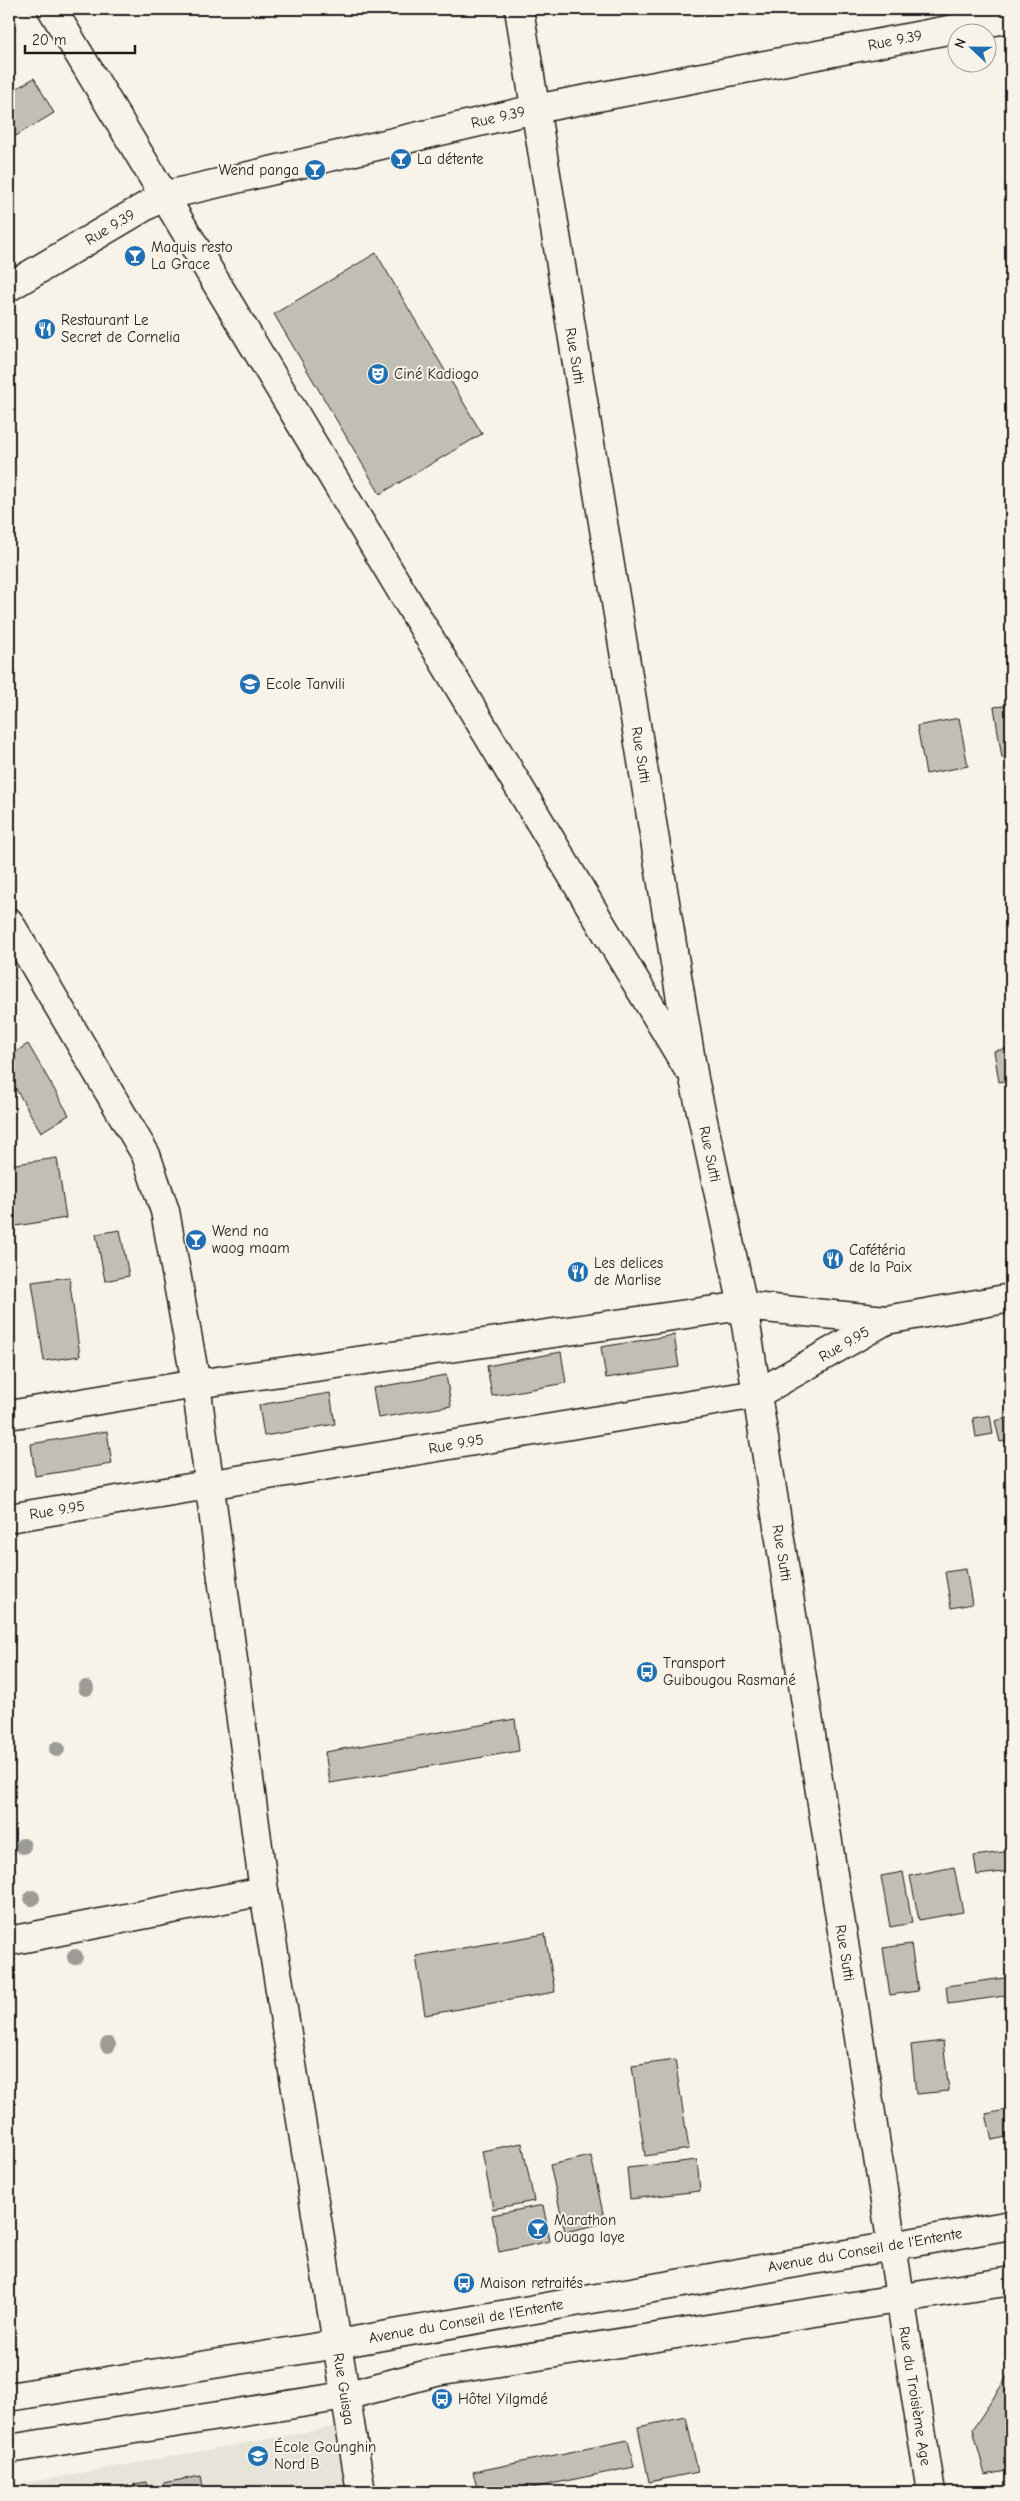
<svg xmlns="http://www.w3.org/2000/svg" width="1020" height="2501" viewBox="0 0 1020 2501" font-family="'Comic Neue',sans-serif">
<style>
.built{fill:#e6e3d9}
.building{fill:#c0beb5;stroke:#1c1c1c}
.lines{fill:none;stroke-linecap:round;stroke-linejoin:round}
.minor-casing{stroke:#1c1c1c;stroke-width:31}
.tertiary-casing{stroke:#1c1c1c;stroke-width:31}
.minor{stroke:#f7f3e8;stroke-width:28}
.tertiary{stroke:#f7f3e8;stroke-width:28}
.tree{fill:#9d9b95}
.labels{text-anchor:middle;stroke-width:4;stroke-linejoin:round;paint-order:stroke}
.street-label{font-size:15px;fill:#1c1c1c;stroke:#f7f3e8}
.poi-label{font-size:15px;fill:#1c1c1c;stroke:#f7f3e8;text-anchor:start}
</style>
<rect width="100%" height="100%" fill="#f7f3e8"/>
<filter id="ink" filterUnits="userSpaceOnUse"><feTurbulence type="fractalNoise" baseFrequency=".02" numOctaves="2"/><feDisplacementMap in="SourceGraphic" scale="10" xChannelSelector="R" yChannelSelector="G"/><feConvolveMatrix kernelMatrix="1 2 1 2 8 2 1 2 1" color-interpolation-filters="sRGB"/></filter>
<g filter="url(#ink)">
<!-- built -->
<path class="built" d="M338,2426L349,2492H9V2486Z"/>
<!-- building -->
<g class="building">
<path d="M34,78L54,113L9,140V93Z"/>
<path d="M376,253L482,434L380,494L274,314Z"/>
<path d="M1011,705V757L1002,758L994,707Z"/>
<path d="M959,718L968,766L926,774L917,726Z"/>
<path d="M28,1044L69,1115L41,1132L9,1077V1056Z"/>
<path d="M1011,1048V1080L999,1082L994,1051Z"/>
<path d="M57,1158L66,1218L16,1226L9,1165Z"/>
<path d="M120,1230L129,1276L105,1281L96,1234Z"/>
<path d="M69,1277L80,1356L44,1361L32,1282Z"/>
<path d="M674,1335L679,1367L606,1378L601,1347Z"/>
<path d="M561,1352L566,1383L492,1396L487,1366Z"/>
<path d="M446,1375L451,1406L378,1418L373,1388Z"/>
<path d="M330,1393L335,1424L264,1436L259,1405Z"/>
<path d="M990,1415L993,1434L976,1437L973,1418Z"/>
<path d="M1011,1417V1440L1000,1442L995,1421Z"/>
<path d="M107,1431L112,1464L35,1476L31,1444Z"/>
<path d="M966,1569L972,1604L951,1608L945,1572Z"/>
<path d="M515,1719L519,1751L330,1783L325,1752Z"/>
<path d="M1011,1851V1871L977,1875L974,1856Z"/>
<path d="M954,1867L963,1912L919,1920L910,1876Z"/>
<path d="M903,1872L912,1923L890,1927L881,1876Z"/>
<path d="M545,1934L555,1992L425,2015L416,1956Z"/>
<path d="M911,1944L918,1991L890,1995L883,1948Z"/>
<path d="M1011,1977V1995L948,2004L946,1986Z"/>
<path d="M943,2041L949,2091L916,2094L911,2045Z"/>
<path d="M675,2060L689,2149L645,2156L632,2066Z"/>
<path d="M1011,2109V2136L992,2140L986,2114Z"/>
<path d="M522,2143L534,2201L493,2209L482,2151Z"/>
<path d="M591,2156L605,2223L565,2232L550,2165Z"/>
<path d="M697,2160L700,2191L630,2199L627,2168Z"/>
<path d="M543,2205L550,2241L499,2252L492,2215Z"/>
<path d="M1011,2371V2470L985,2475L973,2429Z"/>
<path d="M686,2417L698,2472L649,2482L638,2427Z"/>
<path d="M628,2440L634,2467L512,2492H478L473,2472Z"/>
<path d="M201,2476L204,2492H165L163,2483Z"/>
<path d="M147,2482L149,2492H136L134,2484Z"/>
<path d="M100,2487L101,2492H79V2491Z"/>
<path d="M128,2488V2492H110V2491Z"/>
</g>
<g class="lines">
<!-- minor casing -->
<g class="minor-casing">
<g id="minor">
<path d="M52,9L687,1067"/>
<path d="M519,9L694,1079L743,1306L931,2492"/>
<path d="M9,287L163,196L535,109L1011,18"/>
<path d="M9,922L146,1155L165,1211L196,1384L264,1891L361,2492"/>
<path d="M9,1415L196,1384L743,1306L886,1320L1011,1298"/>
<path d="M9,1518L757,1394L886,1320"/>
<path d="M9,1941L264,1891"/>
</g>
</g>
<!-- tertiary casing -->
<g class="tertiary-casing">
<g id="tertiary">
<path d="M9,2397L337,2344L1011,2225"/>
<path d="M9,2449L345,2396L436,2372L1011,2281"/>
</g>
</g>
<!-- minor -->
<use href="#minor" class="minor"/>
<!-- tertiary -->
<use href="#tertiary" class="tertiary"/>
</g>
<!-- trees -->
<g class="tree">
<circle cx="86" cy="1688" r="8"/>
<circle cx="57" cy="1749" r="8"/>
<circle cx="23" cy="1846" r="8"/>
<circle cx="32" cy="1898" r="8"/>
<circle cx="75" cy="1957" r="8"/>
<circle cx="108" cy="2045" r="8"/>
</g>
</g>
<!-- icons -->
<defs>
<g id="bar-disc" transform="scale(1.125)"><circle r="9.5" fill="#1f6fb2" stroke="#f7f3e8"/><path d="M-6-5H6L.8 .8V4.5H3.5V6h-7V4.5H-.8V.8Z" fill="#fff"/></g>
<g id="restaurant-disc" transform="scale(1.125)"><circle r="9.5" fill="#1f6fb2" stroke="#f7f3e8"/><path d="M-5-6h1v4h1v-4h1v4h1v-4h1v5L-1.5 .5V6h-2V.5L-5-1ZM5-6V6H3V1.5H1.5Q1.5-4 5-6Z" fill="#fff"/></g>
<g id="theatre-disc" transform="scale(1.125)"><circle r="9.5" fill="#1f6fb2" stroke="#f7f3e8"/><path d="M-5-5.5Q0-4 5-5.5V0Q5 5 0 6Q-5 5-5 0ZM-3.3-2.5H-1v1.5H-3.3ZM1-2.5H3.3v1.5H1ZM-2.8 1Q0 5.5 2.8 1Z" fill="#fff"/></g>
<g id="school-disc" transform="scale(1.125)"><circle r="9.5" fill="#1f6fb2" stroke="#f7f3e8"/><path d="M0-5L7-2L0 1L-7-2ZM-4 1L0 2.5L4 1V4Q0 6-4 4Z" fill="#fff"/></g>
<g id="bus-disc" transform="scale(1.125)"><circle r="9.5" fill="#1f6fb2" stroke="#f7f3e8"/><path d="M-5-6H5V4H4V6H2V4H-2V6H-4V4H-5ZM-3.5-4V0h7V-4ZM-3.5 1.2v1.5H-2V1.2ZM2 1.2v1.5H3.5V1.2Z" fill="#fff"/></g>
</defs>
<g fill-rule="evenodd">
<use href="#bar-disc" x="401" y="159"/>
<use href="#bar-disc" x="315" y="170"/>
<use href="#bar-disc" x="135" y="256"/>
<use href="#restaurant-disc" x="45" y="329"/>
<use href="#theatre-disc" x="378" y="374"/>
<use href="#school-disc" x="250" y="684"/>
<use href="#bar-disc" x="196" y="1240"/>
<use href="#restaurant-disc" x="833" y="1259"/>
<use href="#restaurant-disc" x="578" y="1272"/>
<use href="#bus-disc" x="647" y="1672"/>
<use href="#bar-disc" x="538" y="2229"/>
<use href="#bus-disc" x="464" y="2283"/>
<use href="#bus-disc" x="442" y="2399"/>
<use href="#school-disc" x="258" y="2456"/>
</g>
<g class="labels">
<!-- street labels -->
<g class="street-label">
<text transform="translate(895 40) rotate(-11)" y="5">Rue 9.39</text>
<text transform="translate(498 117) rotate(-13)" y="5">Rue 9.39</text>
<text transform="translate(110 227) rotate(-31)" y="5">Rue 9.39</text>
<text transform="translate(575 356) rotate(81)" y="5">Rue Sutti</text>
<text transform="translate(641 755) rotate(81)" y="5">Rue Sutti</text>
<text transform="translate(710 1154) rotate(78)" y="5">Rue Sutti</text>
<text transform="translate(844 1344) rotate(-30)" y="5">Rue 9.95</text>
<text transform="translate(456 1444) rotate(-10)" y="5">Rue 9.95</text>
<text transform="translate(57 1510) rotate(-9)" y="5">Rue 9.95</text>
<text transform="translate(782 1553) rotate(81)" y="5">Rue Sutti</text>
<text transform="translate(845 1953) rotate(81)" y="5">Rue Sutti</text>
<text transform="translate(865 2250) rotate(-10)" y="5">Avenue du Conseil de l'Entente</text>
<text transform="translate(466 2321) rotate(-10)" y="5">Avenue du Conseil de l'Entente</text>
<text transform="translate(344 2389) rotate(81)" y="5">Rue Guisga</text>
<text transform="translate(915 2396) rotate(81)" y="5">Rue du Troisième Age</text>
</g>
<!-- poi labels -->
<g class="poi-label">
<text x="417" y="164">La détente</text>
<text x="299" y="175" text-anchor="end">Wend panga</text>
<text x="151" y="252">Maquis resto<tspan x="151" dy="17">La Grace</tspan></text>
<text x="61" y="325">Restaurant Le<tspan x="61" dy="17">Secret de Cornelia</tspan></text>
<text x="394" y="379">Ciné Kadiogo</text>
<text x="266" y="689">Ecole Tanvili</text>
<text x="212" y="1236">Wend na<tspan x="212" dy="17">waog maam</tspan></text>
<text x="849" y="1255">Cafétéria<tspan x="849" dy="17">de la Paix</tspan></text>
<text x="594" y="1268">Les delices<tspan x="594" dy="17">de Marlise</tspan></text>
<text x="663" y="1668">Transport<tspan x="663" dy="17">Guibougou Rasmané</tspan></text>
<text x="554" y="2225">Marathon<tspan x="554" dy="17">Ouaga laye</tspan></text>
<text x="480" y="2288">Maison retraités</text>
<text x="458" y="2404">Hôtel Yilgmdé</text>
<text x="274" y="2452">École Gounghin<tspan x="274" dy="17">Nord B</tspan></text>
</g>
</g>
<!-- margin -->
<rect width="1020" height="2501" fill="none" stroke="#f7f3e8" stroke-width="30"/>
<rect x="15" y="15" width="990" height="2471" fill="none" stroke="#1c1c1c" stroke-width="2" filter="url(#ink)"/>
<!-- north arrow -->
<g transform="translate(972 48) rotate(292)"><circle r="24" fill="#f7f3e8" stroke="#9f9d96"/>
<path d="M0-4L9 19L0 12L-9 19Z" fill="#1f6fb2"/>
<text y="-8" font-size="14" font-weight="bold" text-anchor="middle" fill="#1c1c1c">N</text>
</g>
<!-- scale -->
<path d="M25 45v8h110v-8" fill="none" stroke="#1c1c1c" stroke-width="2.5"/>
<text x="32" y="45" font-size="15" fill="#1c1c1c" stroke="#f7f3e8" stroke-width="4" paint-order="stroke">20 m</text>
</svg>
